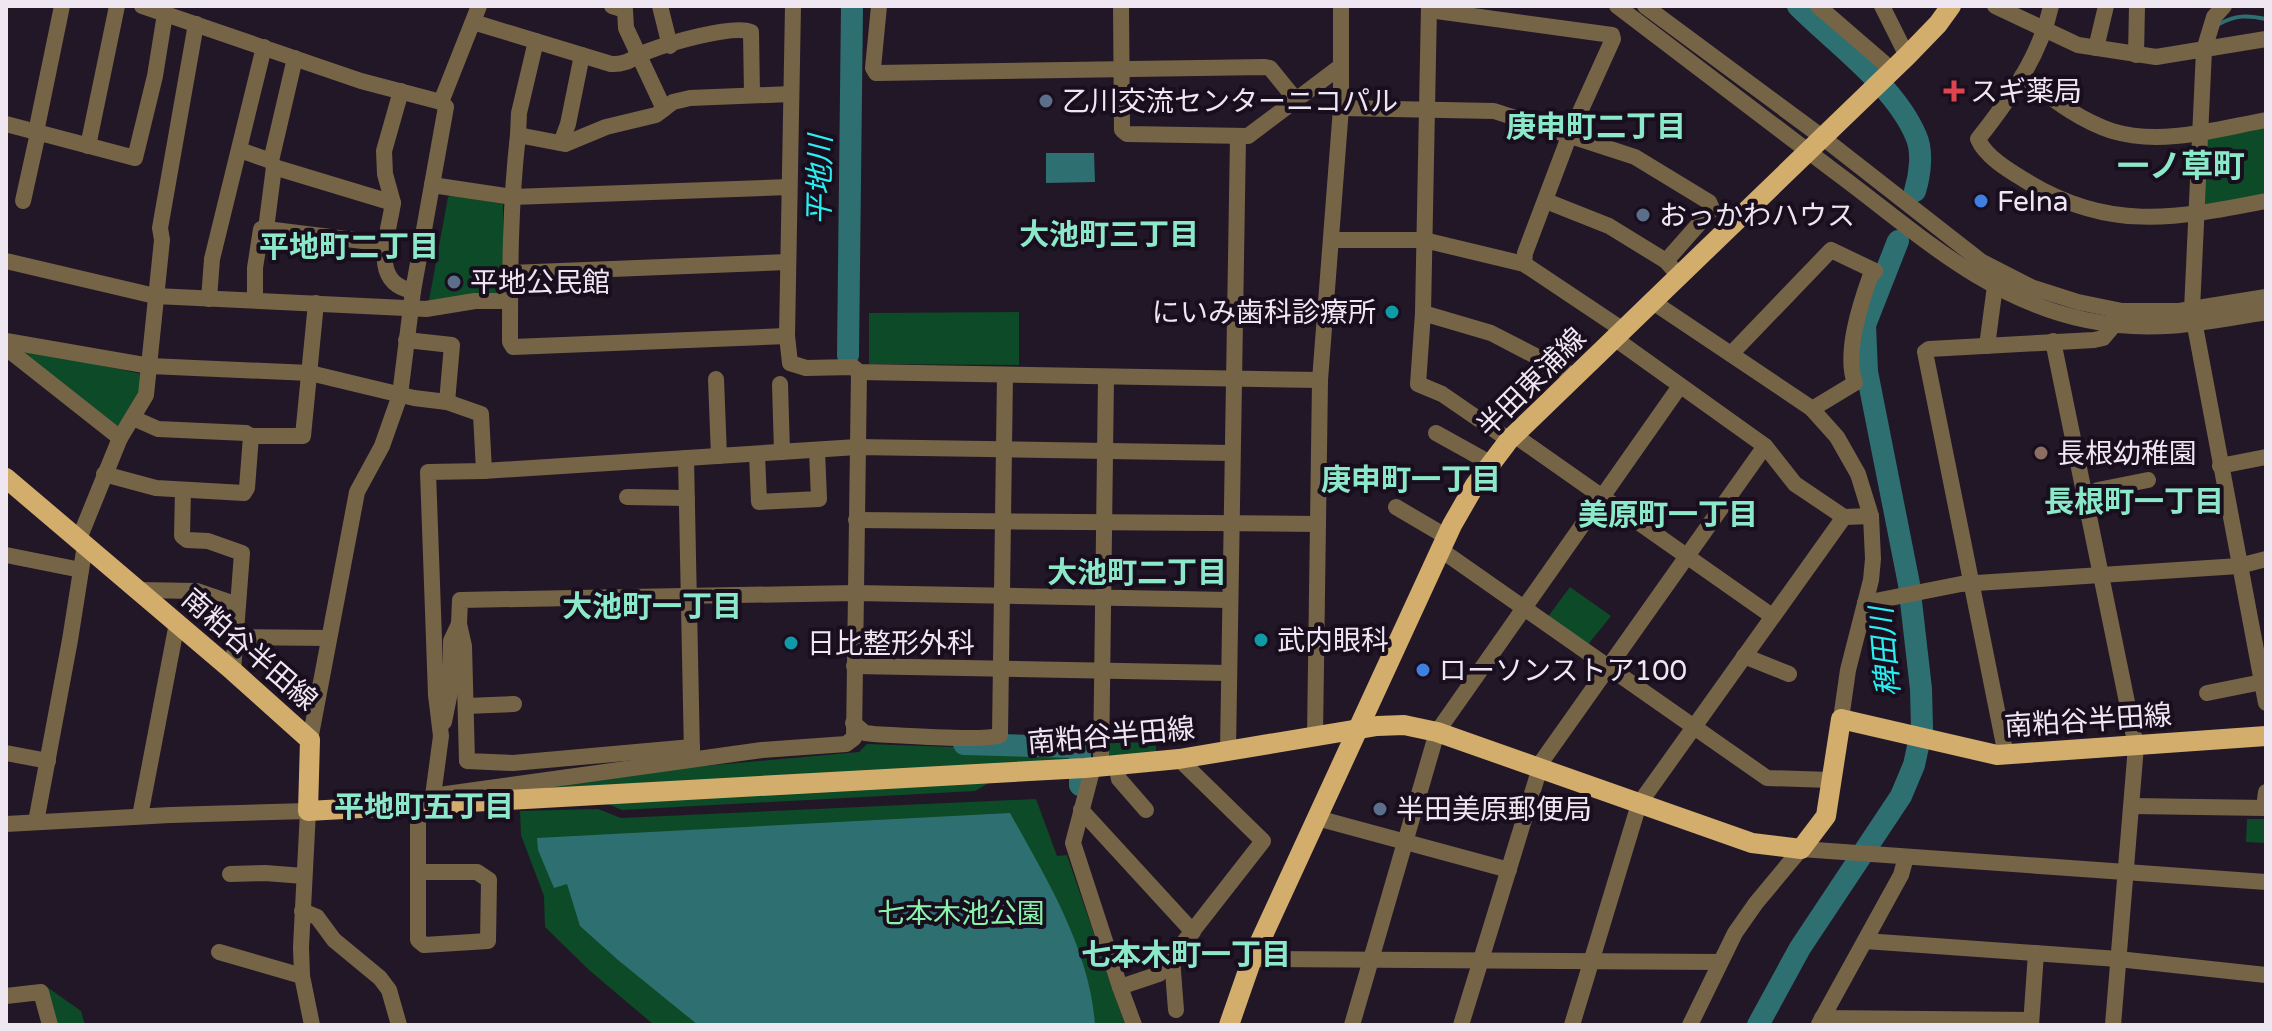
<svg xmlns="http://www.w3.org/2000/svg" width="2272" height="1031" viewBox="0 0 2272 1031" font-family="'Varela Round','Noto Sans JP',sans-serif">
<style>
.green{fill:#0d4a27}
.water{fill:#2e7071}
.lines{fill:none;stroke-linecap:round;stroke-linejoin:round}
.stream{stroke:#2e7071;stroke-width:4}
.river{stroke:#2e7071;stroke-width:22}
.minor{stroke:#766446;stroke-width:16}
.major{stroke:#d3ad6c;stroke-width:20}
.health-dot{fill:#e0444e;stroke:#180e1e;stroke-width:3}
.service-dot{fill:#5c6f8a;stroke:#180e1e;stroke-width:3}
.shop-dot{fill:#3f7fe0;stroke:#180e1e;stroke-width:3}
.culture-dot{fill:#0f9aa8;stroke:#180e1e;stroke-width:3}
.education-dot{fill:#8d6e63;stroke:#180e1e;stroke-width:3}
.labels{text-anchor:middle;stroke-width:8;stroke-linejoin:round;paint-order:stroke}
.poi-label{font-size:28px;fill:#eee7f2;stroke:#180e1e;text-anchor:start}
.street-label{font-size:28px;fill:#eee7f2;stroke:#180e1e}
.park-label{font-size:28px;fill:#8af3ab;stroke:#180e1e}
.neighbourhood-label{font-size:30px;font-weight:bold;fill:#8be8c9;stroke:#180e1e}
.water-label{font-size:30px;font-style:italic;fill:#2beef0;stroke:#180e1e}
.quarter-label{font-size:32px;font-weight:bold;fill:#8be8c9;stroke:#180e1e}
</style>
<rect width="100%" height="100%" fill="#221727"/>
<!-- green -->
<g class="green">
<path d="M2266,126V197L2203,210L2206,136Z"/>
<path d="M452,195L503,204L504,298L428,306L448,197Z"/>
<path d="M1019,312V365L869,364V313Z"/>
<path d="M19,348L142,374L141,396L122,427L115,429L16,353Z"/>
<path d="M1570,587L1611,616L1586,647L1547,618Z"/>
<path d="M1107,742L1156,743V755L1111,757L1108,753Z"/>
<path d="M867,744L1071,751L1075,763L473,795L681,768L859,752Z"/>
<path d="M992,781L975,791L622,810L606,803Z"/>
<path d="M1036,799L1057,856L1067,855L1125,1025H654L589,970L545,927L544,896L521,835L520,811L598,809L621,818Z"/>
<path d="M2247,819H2266V843L2246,842Z"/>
<path d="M47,987L81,1011L85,1025H56Z"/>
</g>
<!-- water -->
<g class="water">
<path d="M1046,153H1094L1095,182L1046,183Z"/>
<path d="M1010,813C1046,878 1090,949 1095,1025H698L618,960L580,926L567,884L554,888L538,850L537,838Z"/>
</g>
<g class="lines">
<!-- stream -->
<path class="stream" d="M2219,24C2236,15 2247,15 2266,19"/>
<!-- river -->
<g class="river">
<path d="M1798,6C1836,44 1895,86 1916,136C1923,151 1920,175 1915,191"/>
<path d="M848,355L852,6"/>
<path d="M964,744L1074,747L1080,752V785"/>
<path d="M1758,1025L1800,948L1901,796L1914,765L1922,728L1921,689L1909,584L1867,372L1865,325L1898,241"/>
</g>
<!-- minor -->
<g class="minor">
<path d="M142,6L361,81L441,102"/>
<path d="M612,6L625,10L626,28L664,109"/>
<path d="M660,6L670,46"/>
<path d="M793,6L787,336L790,363L806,368L853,367L859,372L1320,380"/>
<path d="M879,6L873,68L876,73L1265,67L1270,68L1296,100"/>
<path d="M1121,6L1122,130L1127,134L1248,136L1341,66"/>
<path d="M1429,6L1423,313L1418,384L1442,394L1509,440"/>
<path d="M1617,6C1689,61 1761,116 1834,171C1914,230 1985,299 2086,320C2151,334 2203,323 2266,312"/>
<path d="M1645,6L1822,137L1982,262L2031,287L2078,302L2122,311H2179L2266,297"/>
<path d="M1818,6L1884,63"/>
<path d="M1882,6L1907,56"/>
<path d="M1995,6L2078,45L2156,57L2266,39"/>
<path d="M2051,6C2040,56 2009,100 1978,139C1985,156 2008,170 2023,179C2107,232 2174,219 2266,201"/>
<path d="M2224,6L2214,17L2204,50L2192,310L2266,703"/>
<path d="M1429,10L1612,35L1613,39L1570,134L1525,253L1524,264"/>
<path d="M473,22L611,64C626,65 633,58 646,52C666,44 733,24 751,32L752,95"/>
<path d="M2096,48L2106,6"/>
<path d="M2136,55L2137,6"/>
<path d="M2022,76C2050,97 2078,120 2112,131C2162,146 2217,129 2266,120"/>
<path d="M1341,108L1494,111L1635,157L1709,202L1712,209L1666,261"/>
<path d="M6,124L135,158L155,76L165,14"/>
<path d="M36,132L62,6"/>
<path d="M518,135L519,113L536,41"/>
<path d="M561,143L568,124L582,55"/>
<path d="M88,146L117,6"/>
<path d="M240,150L271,161L274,167L393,203C388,236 369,283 413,291"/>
<path d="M271,161L295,58"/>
<path d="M432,185L512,197L789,187"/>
<path d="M23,201L38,133"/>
<path d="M1546,201L1609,226L1666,261L1673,269"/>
<path d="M393,203L385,174L384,151L401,91"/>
<path d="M266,229L387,244"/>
<path d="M1332,240H1424L1524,264L1623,330"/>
<path d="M6,261L155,296L426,309L475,301H510"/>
<path d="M510,273L788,262"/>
<path d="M209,299L212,259L264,47"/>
<path d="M255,300V268L261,229H266L274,167"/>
<path d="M1653,302L1811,408L1837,437L1858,474L1871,516L1873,559L1871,580L1848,670L1841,719"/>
<path d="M1423,313L1491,333L1574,376"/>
<path d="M787,336L513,347L510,342C510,273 510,204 518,135L565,144L606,127L656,115L673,102L690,98L791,94"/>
<path d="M1614,338L1765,446L1795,484L1844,517L1871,516"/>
<path d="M406,340L452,345L447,402"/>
<path d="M6,341L150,366L310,373L414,398L447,402L481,414L484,471"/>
<path d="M2053,341L2136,746L2113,1025"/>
<path d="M1987,346L1995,286"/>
<path d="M6,348L120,438"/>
<path d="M1731,354L1831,250L1875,271L1870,277C1860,305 1844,354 1855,383L1812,409"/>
<path d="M716,379L719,456"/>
<path d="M780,384L782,452"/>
<path d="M133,418L158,429L246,433L251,436H303L316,303"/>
<path d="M1436,433L1490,463"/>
<path d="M1514,435L1772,616"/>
<path d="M757,454L759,502L819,499L817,450"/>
<path d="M686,458L692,754"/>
<path d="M2220,466L2266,457"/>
<path d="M104,474L156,488L244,493L247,488L251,436"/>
<path d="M183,490L182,536L187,540L208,541L242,553L233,671"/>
<path d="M627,497L687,498"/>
<path d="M2086,500L2098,490L2148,480"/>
<path d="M1396,507L1447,537"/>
<path d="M856,520L1318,524"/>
<path d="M79,539L120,438L146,395L162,240L160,228L196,24"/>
<path d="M1441,550L1767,778L1831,780"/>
<path d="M6,555L81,570"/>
<path d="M138,590L197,591L238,605"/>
<path d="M1865,603L1961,584L2239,566L2266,559"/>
<path d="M459,624L464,646L467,761L513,763L692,747"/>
<path d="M236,637L329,638"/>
<path d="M1744,656L1789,674"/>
<path d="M854,666L1228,673"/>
<path d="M2207,693L2262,682"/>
<path d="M466,706L514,704"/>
<path d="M444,722L451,687V641L459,624L460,600L855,593L1230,600"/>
<path d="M853,723L865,733L874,734C897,735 985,742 1000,735L1005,375"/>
<path d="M1315,736L1320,380L1341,108V6"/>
<path d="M310,740L357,492L382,446L400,395L413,291L446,107L441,102L479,6"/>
<path d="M1228,750L1238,136"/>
<path d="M6,753L48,761"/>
<path d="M2006,755L1925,352L1929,349L2094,340L2103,338L2114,325"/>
<path d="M1116,765L1119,779L1146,810"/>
<path d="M1101,766L1106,377"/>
<path d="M1093,767L1073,843L1120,987"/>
<path d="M439,795L762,750L846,744L854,738L859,372"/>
<path d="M424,803L433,796L441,736L436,695L428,472L484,471L857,447L1232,453"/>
<path d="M418,804V940L424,945L488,941L489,880L477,872H418"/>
<path d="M2132,806L2266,808"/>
<path d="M2264,808L2266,792"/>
<path d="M1081,810L1193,932"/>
<path d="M140,816L177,623"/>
<path d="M1317,818L1509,870"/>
<path d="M36,822L70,640L85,545"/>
<path d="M6,824L170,815L308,811L301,947L302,976L312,1025"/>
<path d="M230,874L265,873L304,876"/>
<path d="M302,911L317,917L334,940L380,978L389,990L399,1025"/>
<path d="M1865,941L2118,959L2266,975"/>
<path d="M219,952L302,976"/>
<path d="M1172,958L1176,1010"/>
<path d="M1252,959L1720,962"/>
<path d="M6,996L41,992L50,1025"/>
<path d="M1822,1018L2031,1020"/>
<path d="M1819,1024L1901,875L1906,857"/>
<path d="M1134,1025L1120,987L1159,974L1263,841L1179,759"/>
<path d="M1352,1025L1437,732L1680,386"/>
<path d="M1461,1025L1542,761L1765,446"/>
<path d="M1572,1025L1639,804L1844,517"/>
<path d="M1690,1025L1735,933L1756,903L1801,849L2266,882"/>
<path d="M2031,1025L2036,953"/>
</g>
<!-- major -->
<g class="major">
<path d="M6,478L233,671L310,740L308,811L1085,768L1179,759L1377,726L1404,725L1437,732L1752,843L1801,849L1826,816L1841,719L1997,755L2266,736"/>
<path d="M1229,1025L1252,959L1452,525L1475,485L1509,440L1907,56L1938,24L1951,6"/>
</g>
</g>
<!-- markers -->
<path class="health-dot" d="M1950 79h8v8h8v8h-8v8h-8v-8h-8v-8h8z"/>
<g class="service-dot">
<circle cx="1046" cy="101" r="8"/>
<circle cx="1643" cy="215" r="8"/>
<circle cx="454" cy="282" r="8"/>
<circle cx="1380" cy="809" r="8"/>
</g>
<g class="shop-dot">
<circle cx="1981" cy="201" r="8"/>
<circle cx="1423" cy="670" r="8"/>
</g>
<g class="culture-dot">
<circle cx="1392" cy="312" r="8"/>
<circle cx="1261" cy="640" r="8"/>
<circle cx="791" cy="643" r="8"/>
</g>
<circle class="education-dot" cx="2041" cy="453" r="8"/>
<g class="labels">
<!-- poi labels -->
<g class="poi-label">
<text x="1970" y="101">スギ薬局</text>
<text x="1062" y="111">乙川交流センターニコパル</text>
<text x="1997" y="211">Felna</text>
<text x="1659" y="225">おっかわハウス</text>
<text x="470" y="292">平地公民館</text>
<text x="1376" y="322" text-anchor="end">にいみ歯科診療所</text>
<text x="2057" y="463">長根幼稚園</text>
<text x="1277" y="650">武内眼科</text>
<text x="807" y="653">日比整形外科</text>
<text x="1439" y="680">ローソンストア100</text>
<text x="1396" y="819">半田美原郵便局</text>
</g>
<!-- street labels -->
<g class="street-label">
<text transform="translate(1531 382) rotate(-45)" y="10">半田東浦線</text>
<text transform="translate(250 649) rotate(41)" y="10">南粕谷半田線</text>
<text transform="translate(2088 720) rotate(-4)" y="10">南粕谷半田線</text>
<text transform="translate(1111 735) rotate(-5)" y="10">南粕谷半田線</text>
</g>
<!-- park labels -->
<g class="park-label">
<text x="961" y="923">七本木池公園</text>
</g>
<!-- neighbourhood labels -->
<g class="neighbourhood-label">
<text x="1596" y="137">庚申町二丁目</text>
<text x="1109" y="245">大池町三丁目</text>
<text x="349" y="257">平地町二丁目</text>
<text x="1411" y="490">庚申町一丁目</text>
<text x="2134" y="512">長根町一丁目</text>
<text x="1668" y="525">美原町一丁目</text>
<text x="1137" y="583">大池町二丁目</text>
<text x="652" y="617">大池町一丁目</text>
<text x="424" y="817">平地町五丁目</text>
<text x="1186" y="965">七本木町一丁目</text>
</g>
<!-- water labels -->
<g class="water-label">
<text transform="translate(820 180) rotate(-89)" y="10">平地川</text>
<text transform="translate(1885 652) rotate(-95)" y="10">稗田川</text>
</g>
<!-- quarter labels -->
<g class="quarter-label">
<text x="2181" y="177">一ノ草町</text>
</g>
</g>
<!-- border -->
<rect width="2272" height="1031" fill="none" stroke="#eee7f2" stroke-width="16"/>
</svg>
